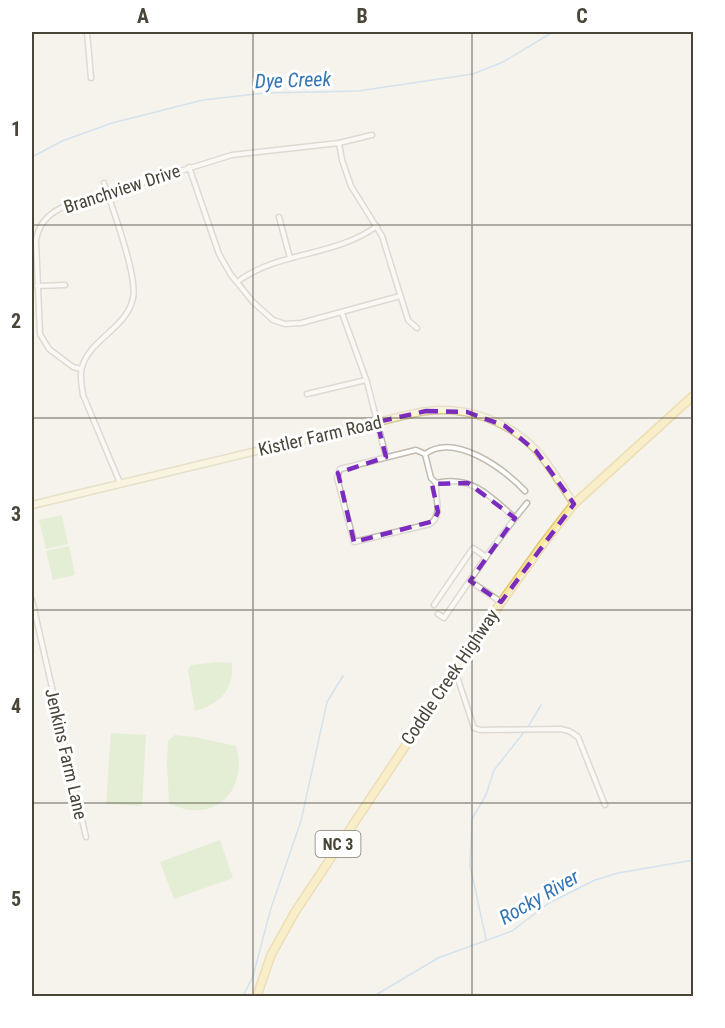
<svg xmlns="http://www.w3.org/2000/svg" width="725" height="1028" viewBox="0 0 725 1028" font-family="'Roboto Condensed',sans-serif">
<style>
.green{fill:#cee8b7}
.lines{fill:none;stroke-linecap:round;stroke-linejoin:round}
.stream{stroke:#abcfef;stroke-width:1.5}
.street-casing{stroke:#c1bcaf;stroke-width:7}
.secondary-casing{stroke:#d4c99d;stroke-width:9}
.primary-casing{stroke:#e1c76e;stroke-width:10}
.street{stroke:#fff;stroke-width:4}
.secondary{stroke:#fdf5ce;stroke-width:6}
.primary{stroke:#fbe89f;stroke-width:7}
.marked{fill:none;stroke:#7b2cbf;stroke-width:4.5;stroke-dasharray:12 8;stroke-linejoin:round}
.grid{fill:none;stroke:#4a4539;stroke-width:1.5;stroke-opacity:0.55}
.labels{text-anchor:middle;stroke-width:6;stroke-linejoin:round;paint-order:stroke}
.shield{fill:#fff;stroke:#807d74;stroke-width:1.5}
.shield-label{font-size:16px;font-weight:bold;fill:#4a4539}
.street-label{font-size:18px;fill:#4a4539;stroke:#fff}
.water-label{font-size:20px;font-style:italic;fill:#3475b5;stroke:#fff}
.neatline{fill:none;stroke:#4a4539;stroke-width:2}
.grid-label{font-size:20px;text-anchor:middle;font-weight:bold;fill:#4a4539}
</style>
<rect width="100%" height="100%" fill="#f6f3ec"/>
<!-- green -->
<g class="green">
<path d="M62,515L68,544L46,549L39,520Z"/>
<path d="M69,546L75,575L53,580L46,551Z"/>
<path d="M218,662L232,663C234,690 220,704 195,711L188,670L191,665Z"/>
<path d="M111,733L146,735L142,806L106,804Z"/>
<path d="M175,735L195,737L236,746C249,792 212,826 169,803L167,762L168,741Z"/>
<path d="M220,840L233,878L174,899L160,862Z"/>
</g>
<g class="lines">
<!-- stream -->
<g class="stream">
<path d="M32,157L62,141L112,123L203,100L265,93L358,91L473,74L503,62L553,32"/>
<path d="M528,727L541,705"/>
<path d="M486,939L470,865L472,819L486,795L494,770L525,731"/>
<path d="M243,996L253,976L271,908L301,821L327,702L343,676"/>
<path d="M374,996L438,958L512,931L549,903L595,880L618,873L694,860"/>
</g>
<!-- street casing -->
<g class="street-casing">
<g id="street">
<path d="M87,32L91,78"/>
<path d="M339,143L342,160L351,186L382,236L408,320L417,328"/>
<path d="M189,167L219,254L231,275L253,302L273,320L285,324L301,323L400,296"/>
<path d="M104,183C112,207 138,277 133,298C127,328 90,339 82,367C79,376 82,386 83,395L120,483"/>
<path d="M279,217L290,258"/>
<path d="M237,282C278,251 335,257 377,226"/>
<path d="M37,286L65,285"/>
<path d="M342,313L367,382L386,457"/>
<path d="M81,369L73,367L49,349L40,334L36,241C38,225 47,215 61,208L232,155L339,143L372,135"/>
<path d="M307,394L366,380"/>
<path d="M425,454C455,432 504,469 525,491"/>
<path d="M436,483C434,498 444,514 430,524L354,542L337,478L340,469L416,450L425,454L431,478L436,483C472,475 490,496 515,518L527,503"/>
<path d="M470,581L501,602"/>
<path d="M32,600L86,837"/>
<path d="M434,605L473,548L486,557"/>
<path d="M438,614L444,618L488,554L515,518"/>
<path d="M455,670L474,728L480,730L560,729L569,731L578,737L605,805"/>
</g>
</g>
<!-- secondary casing -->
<g class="secondary-casing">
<path id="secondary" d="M32,505L377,422C393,419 410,413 427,411C467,406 509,421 537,451C551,467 562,486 574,504"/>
</g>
<!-- primary casing -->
<g class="primary-casing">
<path id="primary" d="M257,996L271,955L295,912L495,611L543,544L574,504L694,395"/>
</g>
<!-- street -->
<use href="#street" class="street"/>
<!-- secondary -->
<use href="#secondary" class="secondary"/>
<!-- primary -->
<use href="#primary" class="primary"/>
</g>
<!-- marked area -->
<path d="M0 0H725V1028H0ZM426,411L467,412L505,426L536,451L574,504L501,602L470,581L515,518L468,483L432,484L438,512L434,521L354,542L338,473L386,457L377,422Z" fill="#f6f3ec" fill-opacity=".55" fill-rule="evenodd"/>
<path class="marked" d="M426,411L467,412L505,426L536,451L574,504L501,602L470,581L515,518L468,483L432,484L438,512L434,521L354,542L338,473L386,457L377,422Z"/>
<!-- grid -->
<path class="grid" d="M253,32V996M472,32V996M32,225H694M32,418H694M32,610H694M32,803H694"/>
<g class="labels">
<!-- shield labels -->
<rect class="shield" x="315.5" y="831" width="45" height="26" rx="4.5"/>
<g class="shield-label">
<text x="338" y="850">NC 3</text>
</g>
<!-- street labels -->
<g class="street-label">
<text transform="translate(122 189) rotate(-18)" y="6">Branchview Drive</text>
<text transform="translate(320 436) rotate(-13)" y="6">Kistler Farm Road</text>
<text transform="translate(450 677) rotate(-56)" y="6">Coddle Creek Highway</text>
<text transform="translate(66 754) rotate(77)" y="6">Jenkins Farm Lane</text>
</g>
<!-- water labels -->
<g class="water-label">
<text transform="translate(293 80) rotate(-2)" y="7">Dye Creek</text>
<text transform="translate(539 897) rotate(-30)" y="7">Rocky River</text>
</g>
</g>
<!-- border -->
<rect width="725" height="1028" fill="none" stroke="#ffffff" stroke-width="66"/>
<rect x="33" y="33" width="659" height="962" class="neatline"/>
<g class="grid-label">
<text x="143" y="23">A</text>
<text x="362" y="23">B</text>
<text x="582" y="23">C</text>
<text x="16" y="136">1</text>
<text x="16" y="328">2</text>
<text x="16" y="521">3</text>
<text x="16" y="713">4</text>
<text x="16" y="906">5</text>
</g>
</svg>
